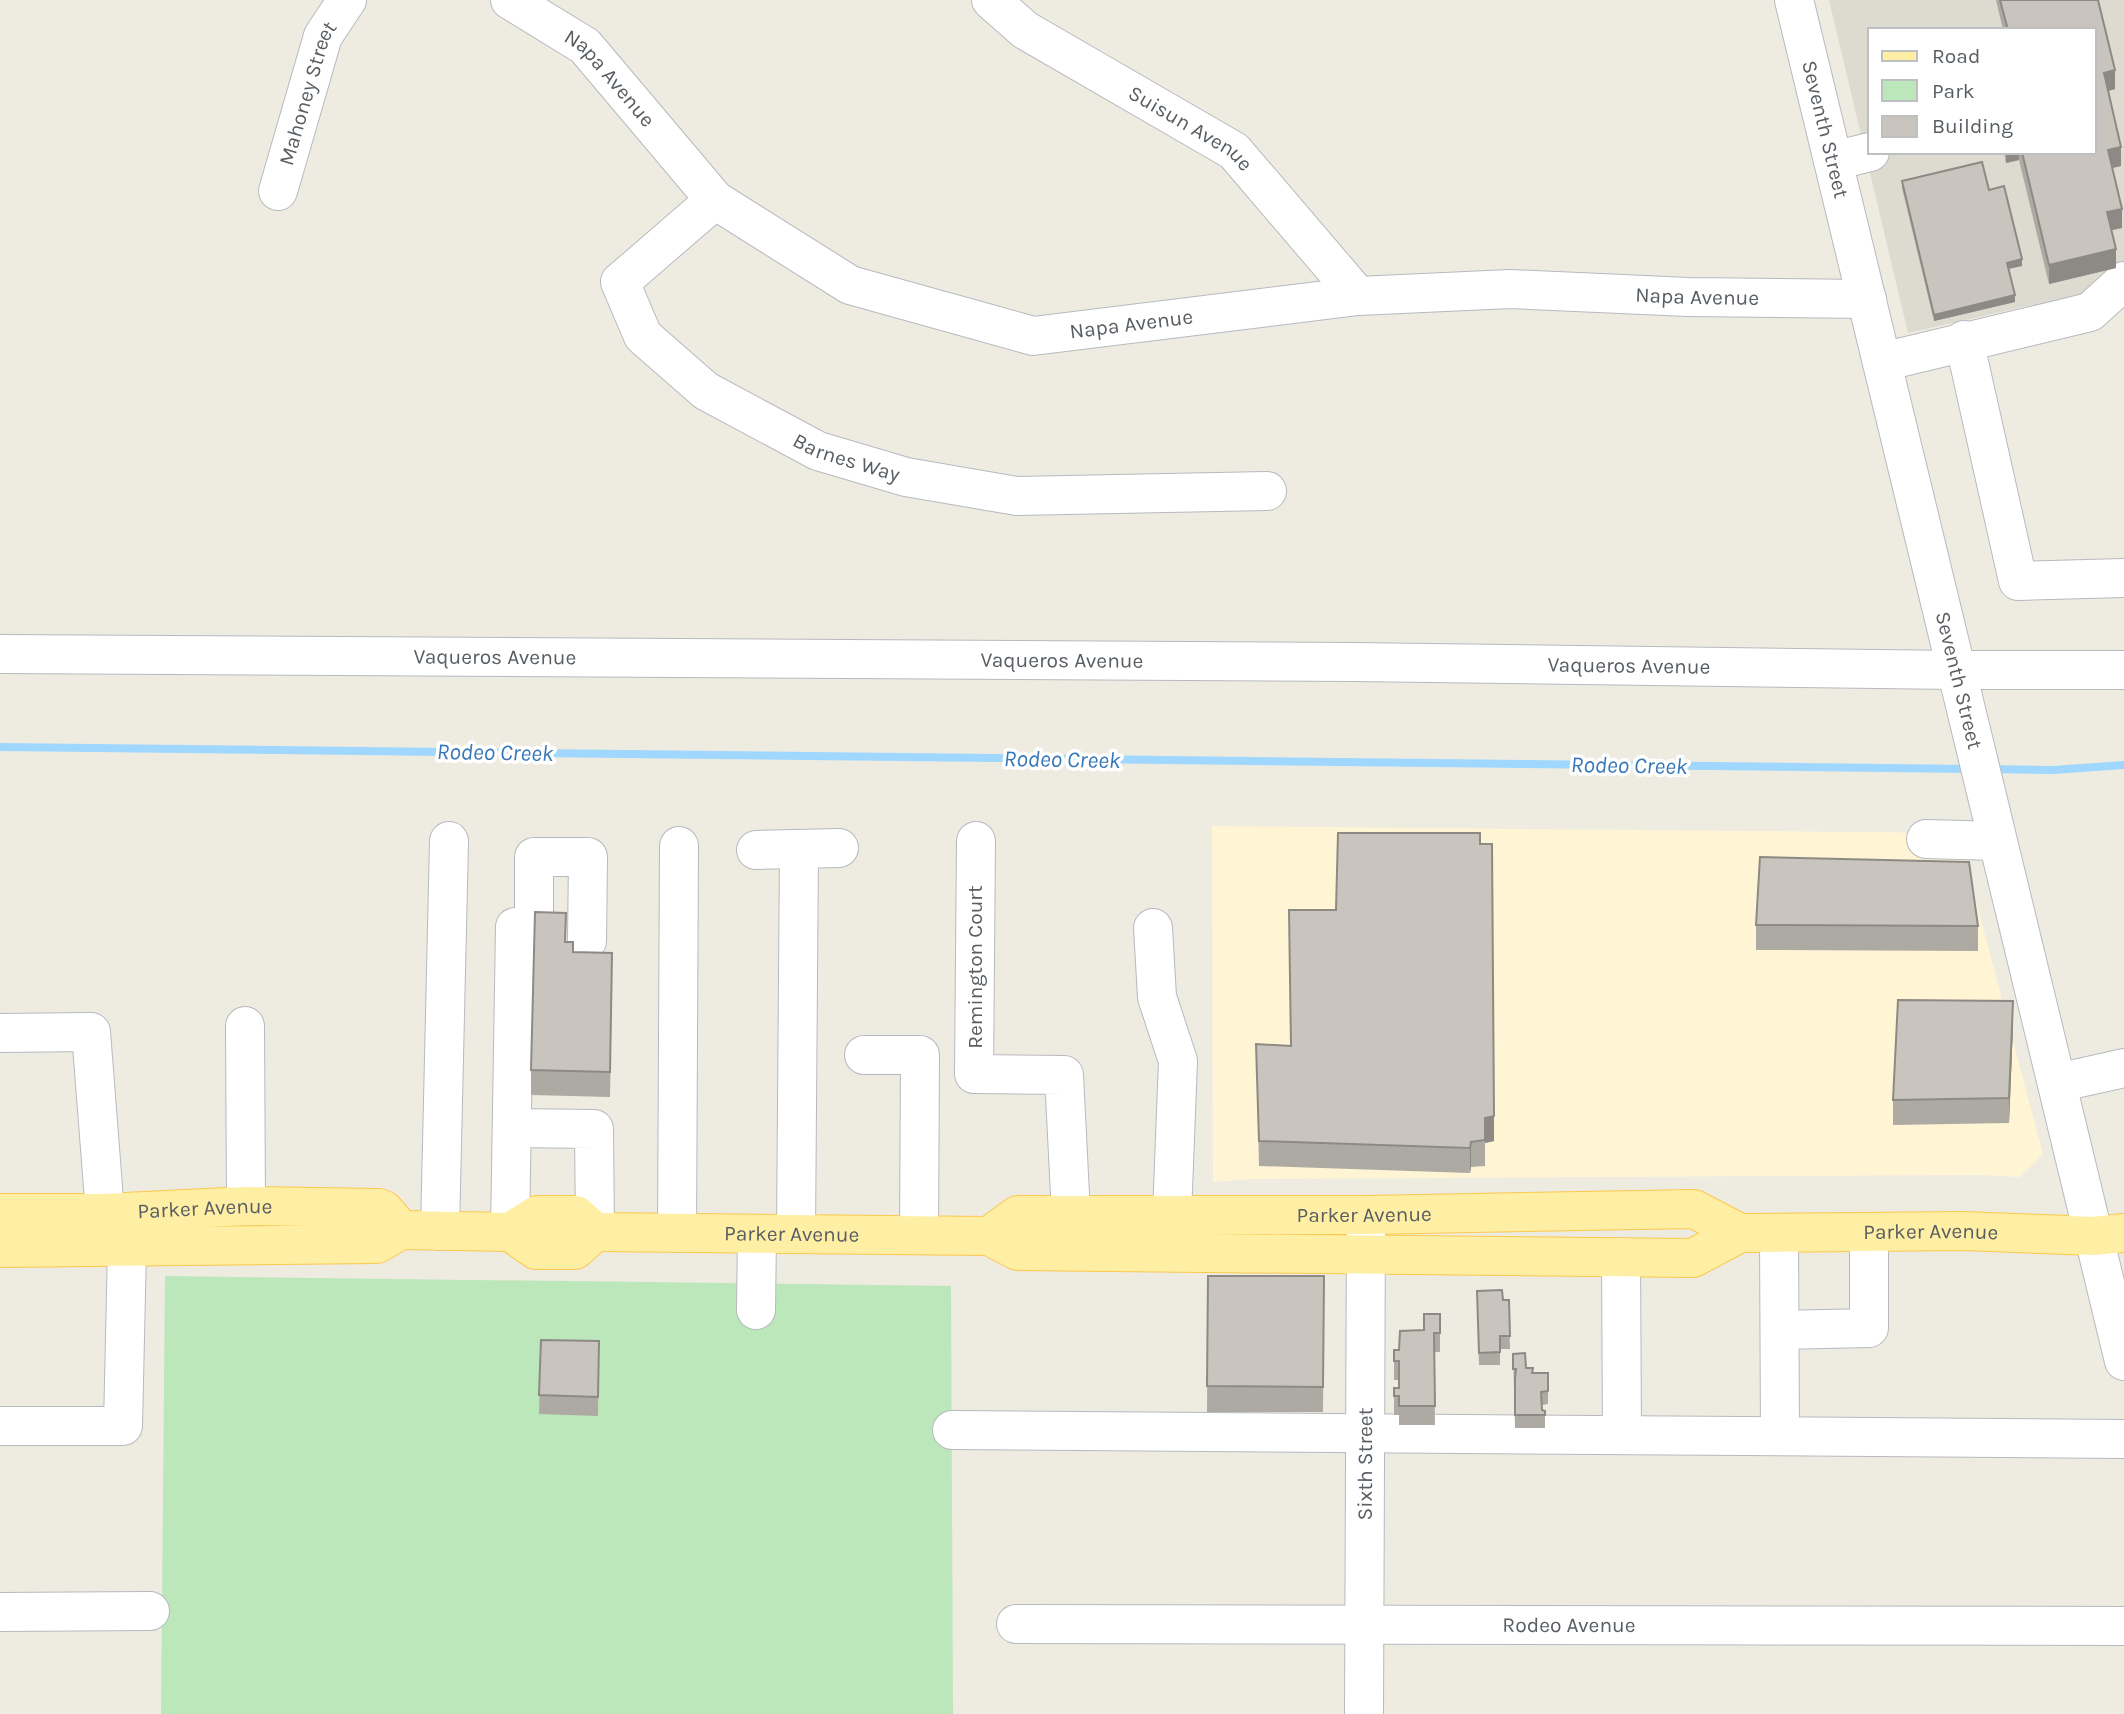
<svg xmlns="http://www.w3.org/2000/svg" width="2124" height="1714" viewBox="0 0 2124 1714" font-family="Karla,sans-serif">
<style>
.commercial{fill:#fff4d4}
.education{fill:#dddad0;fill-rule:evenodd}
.green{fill:#bce7bb}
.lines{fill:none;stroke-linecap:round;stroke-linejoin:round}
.stream{stroke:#9fd7ff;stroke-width:8}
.minor-casing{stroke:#b6babf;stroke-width:40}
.major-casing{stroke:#fbc84d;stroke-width:40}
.minor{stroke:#fff;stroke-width:38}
.major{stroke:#ffefa4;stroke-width:38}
.wall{fill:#ada9a3}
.shaded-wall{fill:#8d8a85}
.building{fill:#c9c5be;stroke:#8d8a85;stroke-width:2}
.labels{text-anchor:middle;stroke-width:7;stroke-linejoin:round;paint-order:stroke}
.street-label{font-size:21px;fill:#595e63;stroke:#fff}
.water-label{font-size:23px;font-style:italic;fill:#3677b8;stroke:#fff}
</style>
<rect width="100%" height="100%" fill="#eeebe1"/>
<!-- commercial -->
<path class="commercial" d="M1212,826L1958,833L2043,1154L2020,1177L1983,1175L1253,1179L1213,1182Z"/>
<!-- education -->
<path class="education" d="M1829,0H2124V284L1908,333ZM1870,30H2094V152H1870Z"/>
<!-- green -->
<path class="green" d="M165,1276L951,1286L953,1714H161Z"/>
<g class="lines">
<!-- stream -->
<g class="stream">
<path d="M0,747L1971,769"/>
<path d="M1991,769L2053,770L2124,765"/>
</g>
<!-- minor casing -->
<g class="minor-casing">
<g id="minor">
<path id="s1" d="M510,0L585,46L715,200L850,285L1033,336L1358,296L1510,289L1688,297L1867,299"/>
<path id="s2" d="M991,0L1025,30L1234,151L1358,296"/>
<path id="s3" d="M1794,0L2124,1361"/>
<path d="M1833,161L1870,152"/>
<path id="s4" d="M278,191L323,36L347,0"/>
<path id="s5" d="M715,200L620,282L643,336L706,391L818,451L906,477L1017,496L1267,491"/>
<path d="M1964,340L2018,581L2124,578"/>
<path d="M1882,362L2090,312L2124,281"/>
<path id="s6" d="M0,654L1353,662L1957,670H2124"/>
<path d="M1926,839L1997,841"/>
<path d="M976,841L974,1074L1064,1075L1071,1215"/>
<path d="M756,850L839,848"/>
<path d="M1153,928L1157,997L1178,1061L1172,1215"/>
<path d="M245,1026L246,1206"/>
<path d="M0,1033L91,1032L105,1213"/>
<path d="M864,1055H920L919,1235"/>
<path d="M2057,1083L2124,1068"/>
<path d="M513,1128L594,1129L595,1232"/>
<path d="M440,1231L449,841"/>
<path d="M510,1232L515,927L534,926V857H588L587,941"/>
<path d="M677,1233L679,846"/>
<path d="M1779,1233L1780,1436"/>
<path d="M796,1234L799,849"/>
<path d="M1621,1257L1622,1435"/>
<path d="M756,1310L757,1234"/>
<path d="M1780,1330L1869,1328V1232"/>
<path d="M0,1426H123L127,1248"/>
<path d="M952,1430L2124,1439"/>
<path d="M0,1612L150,1611"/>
<path id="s7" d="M1016,1624L2124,1626"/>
<path id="s8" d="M1364,1714L1366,1215"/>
</g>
</g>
<!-- major casing -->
<g class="major-casing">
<g id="major">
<path id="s9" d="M0,1213H105L246,1206L379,1208L384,1210L401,1230"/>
<path d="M510,1232L536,1250H575L595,1232"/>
<path id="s10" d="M989,1236L1018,1215H1366L1694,1209L1740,1233"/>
<path id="s11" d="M0,1248L377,1244L401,1230L510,1232L537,1215H576L595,1232L989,1236L1018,1251L1693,1258L1740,1233L1964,1231L2093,1236L2124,1233"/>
</g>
</g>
<!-- minor -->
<use href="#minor" class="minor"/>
<!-- major -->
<use href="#major" class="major"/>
</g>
<!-- wall -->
<g class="wall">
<path d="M1996,0H2098L2115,89L2108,91L2121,166L2112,168L2122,228L2112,230L2116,268L2049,284L2019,160L2006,163L2004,152H2094V30H2003Z"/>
<path d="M1902,181L1989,190L2022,266L2009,269L2015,302L1934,321L1902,188Z"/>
<path d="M1756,925L1978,926V951L1756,950Z"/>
<path d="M566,942L573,952L612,978L610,1097L531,1095V1070Z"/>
<path d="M2013,1026L2009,1123L1893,1125V1100Z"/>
<path d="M1256,1044L1494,1141L1485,1143V1166L1471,1167L1470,1173L1259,1166Z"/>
<path d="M1208,1276H1324L1323,1412H1207Z"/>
<path d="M1477,1291L1503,1300H1509L1510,1349H1500V1365H1479Z"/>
<path d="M1440,1314V1352H1434L1435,1425H1399V1415H1394V1388H1399V1380H1394V1350H1399L1424,1330Z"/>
<path d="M541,1340L599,1341L598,1416L539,1414Z"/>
<path d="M1513,1354L1532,1373H1548V1404L1542,1405V1410L1545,1411V1428H1515Z"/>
</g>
<!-- shaded-wall -->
<g class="shaded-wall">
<path d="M2115,70V89L2104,92V73Z"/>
<path d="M2121,147V166L2108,169V150Z"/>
<path d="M2006,152H2019V160L2006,163Z"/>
<path d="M2122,209V228L2107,231V212Z"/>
<path d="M2116,249V268L2049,284V265Z"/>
<path d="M2022,259V266L2007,269V263Z"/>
<path d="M2015,295V302L1934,321V315Z"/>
<path d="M2013,1001V1026L2009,1123V1098Z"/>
<path d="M1494,1116V1141L1485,1143V1118Z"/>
<path d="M1471,1142V1167L1470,1173V1148Z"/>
</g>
<!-- building -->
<g class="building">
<path d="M2000,0H2098L2115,70L2104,73L2121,147L2108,150L2122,209L2107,212L2116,249L2049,265L2022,152H2094V30H2008Z"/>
<path d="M1982,162L1989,190L2004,186L2022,259L2007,263L2015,295L1934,315L1902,181Z"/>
<path d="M1338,833H1480V844H1492L1494,1116L1485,1118V1140L1471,1142L1470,1148L1259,1141L1256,1044L1291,1046L1289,910H1336Z"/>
<path d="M1760,857L1969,862L1978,926L1756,925Z"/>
<path d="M535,912L566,913L565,942H573V952L612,953L610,1072L531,1070Z"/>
<path d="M1898,1000L2013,1001L2009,1098L1893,1100Z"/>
<path d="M1208,1276H1324L1323,1387L1207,1386Z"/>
<path d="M1502,1290L1503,1300H1509L1510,1336H1500V1352L1479,1353L1477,1291Z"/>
<path d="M1424,1314H1440V1333H1434L1435,1406H1399V1396H1394V1388H1399V1361H1394V1350H1399L1400,1331L1424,1330Z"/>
<path d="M541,1340L599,1341L598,1397L539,1395Z"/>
<path d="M1525,1353L1526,1368H1533L1532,1373H1548V1391L1541,1392L1542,1410L1545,1411V1415H1515V1379L1516,1369H1513V1354Z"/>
</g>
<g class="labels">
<!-- street labels -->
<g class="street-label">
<text dy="7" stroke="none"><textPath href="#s1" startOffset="128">Napa Avenue</textPath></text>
<text dy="7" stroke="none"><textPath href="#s4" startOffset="102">Mahoney Street</textPath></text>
<text dy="7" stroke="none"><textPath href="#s3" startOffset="133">Seventh Street</textPath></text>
<text dy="7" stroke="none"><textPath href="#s2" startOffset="238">Suisun Avenue</textPath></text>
<text dy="7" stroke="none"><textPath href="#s1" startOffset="1306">Napa Avenue</textPath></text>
<text dy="7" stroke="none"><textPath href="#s1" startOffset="738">Napa Avenue</textPath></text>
<text dy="7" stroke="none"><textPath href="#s5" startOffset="424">Barnes Way</textPath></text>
<text dy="7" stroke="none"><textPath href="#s6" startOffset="495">Vaqueros Avenue</textPath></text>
<text dy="7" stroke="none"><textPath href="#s6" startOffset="1062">Vaqueros Avenue</textPath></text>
<text dy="7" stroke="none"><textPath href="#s6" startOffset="1629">Vaqueros Avenue</textPath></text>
<text dy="7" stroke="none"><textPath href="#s3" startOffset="700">Seventh Street</textPath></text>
<text transform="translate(975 967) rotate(-90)" y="7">Remington Court</text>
<text dy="7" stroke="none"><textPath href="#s9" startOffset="205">Parker Avenue</textPath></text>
<text dy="7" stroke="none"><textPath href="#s10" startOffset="382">Parker Avenue</textPath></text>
<text dy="7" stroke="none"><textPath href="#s11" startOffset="1956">Parker Avenue</textPath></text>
<text dy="7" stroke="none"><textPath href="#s11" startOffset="807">Parker Avenue</textPath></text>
<text dy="7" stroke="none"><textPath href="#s8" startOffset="250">Sixth Street</textPath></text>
<text dy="7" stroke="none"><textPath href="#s7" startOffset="553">Rodeo Avenue</textPath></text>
</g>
<!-- water labels -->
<g class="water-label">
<text transform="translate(495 752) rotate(1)" y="8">Rodeo Creek</text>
<text transform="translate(1062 759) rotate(1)" y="8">Rodeo Creek</text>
<text transform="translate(1629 765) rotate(1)" y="8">Rodeo Creek</text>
</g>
</g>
<!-- legend -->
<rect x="1868" y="28" width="228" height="126" fill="#ffffff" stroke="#bdbfc1" stroke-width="2"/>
<rect x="1882" y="51" width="35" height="10" fill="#ffefa4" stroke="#bdbfc1" stroke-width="2"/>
<text x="1932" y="63" font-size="21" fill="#595e63">Road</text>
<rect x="1882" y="80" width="35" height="21" fill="#bce7bb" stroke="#bdbfc1" stroke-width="2"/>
<text x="1932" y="98" font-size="21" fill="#595e63">Park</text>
<rect x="1882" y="116" width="35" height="21" fill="#c9c5be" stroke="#bdbfc1" stroke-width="2"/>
<text x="1932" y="133" font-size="21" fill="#595e63">Building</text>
</svg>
